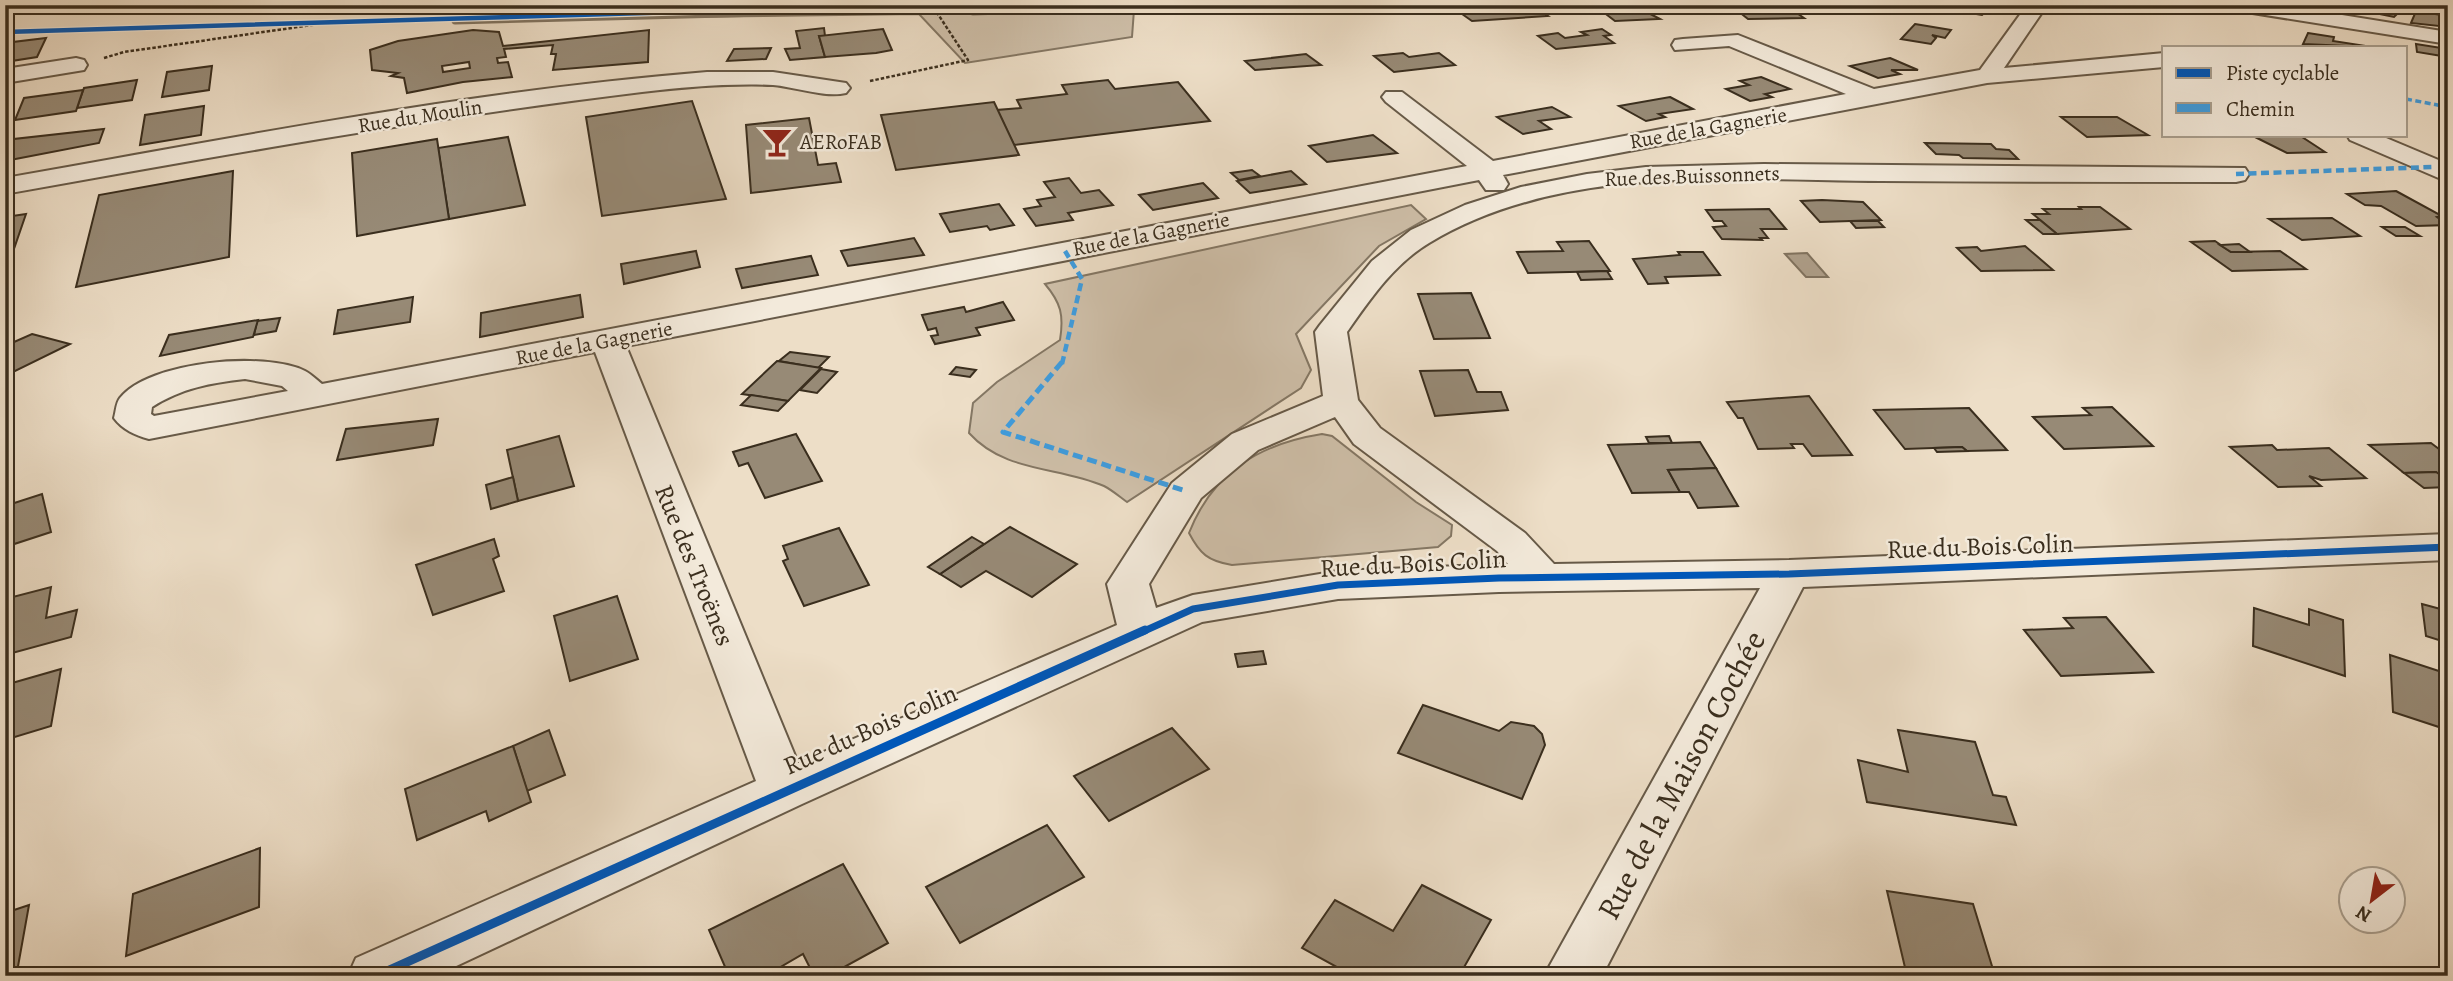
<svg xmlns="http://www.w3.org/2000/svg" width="2453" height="981" viewBox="0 0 2453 981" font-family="Alegreya,serif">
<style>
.green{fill:#cfc0aa;stroke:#847764;stroke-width:2}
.water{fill:#b0a28e;stroke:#817461;stroke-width:2}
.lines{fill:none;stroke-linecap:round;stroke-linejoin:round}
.stream{stroke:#817461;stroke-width:7}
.building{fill:#978a76;stroke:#3a2e1e;stroke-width:2;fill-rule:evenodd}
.minor-casing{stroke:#675a48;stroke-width:4}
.path{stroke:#3a2e1e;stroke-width:2.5;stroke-dasharray:3.5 2;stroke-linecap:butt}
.minor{fill:#f3eadb;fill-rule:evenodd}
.quiet-far2{stroke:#3e9de0;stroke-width:3.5;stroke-dasharray:6 3.5;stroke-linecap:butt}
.quiet-far1{stroke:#3e9de0;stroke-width:4.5;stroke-dasharray:8 4.5;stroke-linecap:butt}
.quiet{stroke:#3e9de0;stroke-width:5;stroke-dasharray:10 5;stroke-linecap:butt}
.cycleway-far2-casing{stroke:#f3eadb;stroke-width:7}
.cycleway-far1-casing{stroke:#f3eadb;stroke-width:11}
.cycleway-casing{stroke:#f3eadb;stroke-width:13}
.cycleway-far2{stroke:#0057b8;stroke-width:4.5}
.cycleway-far1{stroke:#0057b8;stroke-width:7}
.cycleway{stroke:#0057b8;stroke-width:9}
.labels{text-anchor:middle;stroke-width:5;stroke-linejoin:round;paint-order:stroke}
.far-street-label{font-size:21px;fill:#3a2e1e;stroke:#f3eadb}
.far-poi-label{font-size:21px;fill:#3a2e1e;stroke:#f3eadb;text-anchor:start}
.street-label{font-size:26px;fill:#3a2e1e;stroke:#f3eadb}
.near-street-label{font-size:32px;fill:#3a2e1e;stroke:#f3eadb}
</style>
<rect width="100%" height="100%" fill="#eddec7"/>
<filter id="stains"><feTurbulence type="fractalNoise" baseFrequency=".00286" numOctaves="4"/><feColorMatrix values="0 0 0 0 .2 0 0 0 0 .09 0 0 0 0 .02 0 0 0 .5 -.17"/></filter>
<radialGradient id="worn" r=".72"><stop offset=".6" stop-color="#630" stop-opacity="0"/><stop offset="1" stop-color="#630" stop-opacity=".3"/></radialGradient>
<!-- green -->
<g class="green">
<path d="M503,5H1274L1134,10L1132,37L965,63L919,14L509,19Z"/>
<path d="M1411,205L1426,219L1379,246L1296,334L1311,370L1301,388L1127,502C1120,497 1112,490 1104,486C1058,466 1005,473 969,433L973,403L997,382L1060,340C1064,315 1061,303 1045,284Z"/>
<path d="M1322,434L1332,436L1416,502L1452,525L1451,536L1438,547L1232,565C1208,561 1200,554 1189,533C1213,472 1259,444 1322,434Z"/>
</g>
<!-- water -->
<path class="water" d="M1807,253L1828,277H1806L1785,254Z"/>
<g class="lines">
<!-- stream -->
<g class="stream">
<path d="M973,12L1197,5"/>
<path d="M455,21L915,9"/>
</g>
</g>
<!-- building -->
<g class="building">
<path d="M1467,5H1493L1509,12L1539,10L1548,16L1472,21L1462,14L1476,12Z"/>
<path d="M1960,5H1994L1982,15L1951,10Z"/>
<path d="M2332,5H2394L2402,7L2399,11L2386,9L2383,11L2397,14L2394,17L2350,8L2348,13L2329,10Z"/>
<path d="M1745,6L1749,10L1791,9L1804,18L1748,19L1733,7Z"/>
<path d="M1598,8H1639L1660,19L1615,21Z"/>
<path d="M2416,11L2448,16V27L2411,23Z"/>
<path d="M1915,24L1951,30L1945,38L1932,35L1936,38L1931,44L1901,39Z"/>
<path d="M824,28L825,36H819L825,57L790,60L785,49L800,48L796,31Z"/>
<path d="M883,29L892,50L876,53L825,57L819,36Z"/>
<path d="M1602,29L1611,35L1604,36L1614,43L1556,49L1538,36L1558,33L1565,38L1587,35L1581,32Z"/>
<path d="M473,30L499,32L503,46L649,30L648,62L553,70L556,54H551L553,45L504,49L506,57L497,58L498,63L508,62L512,77L463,82L407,93L404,78L391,76L398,73L372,70L370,50L398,41ZM469,62L470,68L443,72L442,66Z"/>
<path d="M2308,33L2334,37L2333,41L2372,47L2303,44Z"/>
<path d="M46,38L37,57L5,62V43Z"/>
<path d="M2416,44L2448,49V57L2417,52Z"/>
<path d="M771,48L766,59L727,61L734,49Z"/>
<path d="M1403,53L1409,57L1439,53L1455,65L1394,72L1374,56Z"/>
<path d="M1306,54L1321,65L1255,70L1245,61Z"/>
<path d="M1890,58L1918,70H1891L1900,74L1878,78L1850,66Z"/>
<path d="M212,66L209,90L162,97L167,72Z"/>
<path d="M1761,77L1790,89L1765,94L1772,97L1750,101L1726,89L1749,85L1740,81Z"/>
<path d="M137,80L132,100L77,108L84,88Z"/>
<path d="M1108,80L1115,89L1178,82L1210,121L1014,145L997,110L1021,108L1017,100L1067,94L1062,85Z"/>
<path d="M83,90L76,111L15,120L24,98Z"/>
<path d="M1670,97L1693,109L1659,114L1665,117L1646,121L1619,106Z"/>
<path d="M692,101L726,199L602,216L586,117Z"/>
<path d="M994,102L1019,155L896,170L881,115Z"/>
<path d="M204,106L201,135L140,145L145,115Z"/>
<path d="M1552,107L1570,117L1539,121L1551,129L1523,134L1497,117Z"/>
<path d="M2061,117H2117L2148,135L2087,137Z"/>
<path d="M809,118L818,165L836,163L841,182L751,193L746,125Z"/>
<path d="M104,129L99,143L5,161V140Z"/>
<path d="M1373,135L1397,153L1327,162L1309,146Z"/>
<path d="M2251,135L2302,137L2325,152L2287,153Z"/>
<path d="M508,137L525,205L449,219L438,148Z"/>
<path d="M437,139L449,219L357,236L352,153Z"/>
<path d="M1925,143L1991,144L1996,149L2009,150L2018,159L1963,158L1959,155L1936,154Z"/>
<path d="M1252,170L1260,176L1239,180L1231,173Z"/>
<path d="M233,171L229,257L76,287L99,195Z"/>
<path d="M1291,171L1306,184L1250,193L1237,181Z"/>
<path d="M1069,178L1081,193L1099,190L1113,205L1068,213L1073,220L1036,226L1024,209L1041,206L1037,200L1055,197L1044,182Z"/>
<path d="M1203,183L1218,198L1153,210L1139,195Z"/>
<path d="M2396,191L2442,216L2437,217L2448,225L2416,226L2381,206L2365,205L2347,194Z"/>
<path d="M1822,200L1863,202L1881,220L1820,222L1801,201Z"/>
<path d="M999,204L1014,225L990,230L987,226L950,232L940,214Z"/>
<path d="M2079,207H2100L2130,229L2057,234L2033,214H2049L2043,209H2081Z"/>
<path d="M1769,209L1786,229H1761L1768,238H1760L1762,240L1722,239L1713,227L1726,226L1722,221H1714L1706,210Z"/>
<path d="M26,214L5,275V217Z"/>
<path d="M2332,218L2360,236L2302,240L2269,219Z"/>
<path d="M2026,220H2040L2057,234H2043Z"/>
<path d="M1850,221H1878L1884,227L1856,228Z"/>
<path d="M2382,227H2405L2420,236H2396Z"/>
<path d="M914,238L924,255L848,266L841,251Z"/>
<path d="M1589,241L1610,271L1528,273L1517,252L1563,251L1557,242Z"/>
<path d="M2215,241L2231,252L2280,251L2306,269L2232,271L2191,242Z"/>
<path d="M2239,244L2250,252H2231L2220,245Z"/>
<path d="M2025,246L2053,270L1981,271L1957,248L1977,247L1981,251Z"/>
<path d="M696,251L700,267L624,284L621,264Z"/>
<path d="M1678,252H1703L1720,275L1665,277L1668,283L1648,284L1633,259L1680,255Z"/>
<path d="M811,256L818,275L742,288L736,269Z"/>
<path d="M1607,271L1612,279L1581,280L1577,272Z"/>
<path d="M1471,293L1490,338L1434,339L1418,294Z"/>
<path d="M580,295L583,317L480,337L481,313Z"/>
<path d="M413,297L410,322L334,334L338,310Z"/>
<path d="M1003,302L1014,320L976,328L980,335L935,344L931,336L938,335L936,328L928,330L922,315L964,307L966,312Z"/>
<path d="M280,318L276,331L254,335L257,321Z"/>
<path d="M258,320L253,337L160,356L169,335Z"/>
<path d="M32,334L70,344L5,376V346Z"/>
<path d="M790,352L829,357L818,368L779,361Z"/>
<path d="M777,361L821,368L788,401L742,394Z"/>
<path d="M956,367L976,370L970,377L950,374Z"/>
<path d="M821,369L837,372L817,393L800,390Z"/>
<path d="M1468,370L1477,392H1501L1508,410L1435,416L1420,371Z"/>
<path d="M751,395L788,401L778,411L741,405Z"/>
<path d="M1809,396L1852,455L1812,456L1803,444H1791L1794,448L1758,449L1743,418H1738L1727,402Z"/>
<path d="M2112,407L2153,446L2064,449L2033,417L2091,415L2083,408Z"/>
<path d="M1969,408L2007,450L1967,451L1962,447L1905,449L1874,410Z"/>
<path d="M438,419L433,445L337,460L346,429Z"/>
<path d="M796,434L822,481L765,498L748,463L739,466L733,452Z"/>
<path d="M559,436L574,486L518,501L507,450Z"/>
<path d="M1669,436L1672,443H1649L1646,437Z"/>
<path d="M1700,442L1716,468L1668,470L1680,492L1632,493L1608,445Z"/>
<path d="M2431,443L2443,452H2448V480L2436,472L2404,473L2369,445Z"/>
<path d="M2272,445L2277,450L2329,448L2366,478L2321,480L2309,476L2321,486L2278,487L2230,447Z"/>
<path d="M1962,447L1967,451L1937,452L1934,448Z"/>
<path d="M1716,468L1738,506L1698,508L1689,492H1680L1668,470Z"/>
<path d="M2436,472L2448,480V487L2424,488L2404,473Z"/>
<path d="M513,477L518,501L491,509L486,485Z"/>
<path d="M42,494L51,532L5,547V506Z"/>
<path d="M1010,527L1077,564L1032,597L986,571L961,587L940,574Z"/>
<path d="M839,528L869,585L804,606L783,561L788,559L783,546Z"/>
<path d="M972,537L984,544L940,574L928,567Z"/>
<path d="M494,539L499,556L493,559L504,591L433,615L416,565Z"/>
<path d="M51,587L46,618L77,610L71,637L5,655V599Z"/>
<path d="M617,596L638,659L570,681L554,616Z"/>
<path d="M2422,604L2448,611V643L2426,636Z"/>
<path d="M2254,608L2309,625V609L2343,620L2345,676L2253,646Z"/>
<path d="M2106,617L2153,672L2061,676L2024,630L2073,628L2064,618Z"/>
<path d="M1263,651L1266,664L1238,667L1235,654Z"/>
<path d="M2390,655L2448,674V730L2393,712Z"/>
<path d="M61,669L51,726L5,740V685Z"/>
<path d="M1423,705L1499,731L1511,722L1534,726L1542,734L1545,745L1522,799L1398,753Z"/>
<path d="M1172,728L1209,769L1109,821L1074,776Z"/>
<path d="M549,730L565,775L527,791L513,746Z"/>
<path d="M1898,730L1975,742L1993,795L2006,797L2016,825L1867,802L1858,760L1908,772Z"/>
<path d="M513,746L531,802L489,821L486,811L417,840L405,789Z"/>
<path d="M1047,825L1084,877L960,943L926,887Z"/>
<path d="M260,848L259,907L126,956L133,894Z"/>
<path d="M843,864L888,943L828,976L812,972L803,954L765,976H729L709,930Z"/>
<path d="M1422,885L1491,920L1459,976H1353L1302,948L1335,900L1393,931Z"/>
<path d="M1887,891L1973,904L1995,976H1907Z"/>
<path d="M29,905L17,972L5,976V913Z"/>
</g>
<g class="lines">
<!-- minor casing -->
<g class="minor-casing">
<g id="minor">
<path d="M2027,5H2047L2004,68L2164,53V67L1987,83L1503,175L1508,184L1504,190H1486L1479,180L626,346L798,763L1117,625L1107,584L1172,483L1232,434L1323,396L1315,332L1320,325L1372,261L1411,230L1465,205L1521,187L1587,174L1646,167L1764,164L2245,168L2249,174L2245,180L2236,182C2118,182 1999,182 1881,181C1733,180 1562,163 1429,243C1394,264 1370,299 1347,332L1358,400L1380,428L1525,533L1554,564L1789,560L2448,534V560L1803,587L1602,976H1544L1760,588L1499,592L1338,599L1202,622L802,804L435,976H348L356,958L756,781L595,352L149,439C135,435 123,430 114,418C116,411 116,403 120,398C149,361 265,351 305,371C311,374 317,380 322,384L1467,166L1386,102L1382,97L1386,92H1402L1493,161L1846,94L1729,46L1675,50L1672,45L1675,40L1683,39L1738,35L1874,89L1980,70ZM245,379L282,386L288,391L154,416L151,414L152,407C182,388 210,383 245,379ZM1335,417L1354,444L1497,551L1508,564L1338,571L1193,595L1156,608L1149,584L1201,498L1258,450Z"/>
<path d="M2230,5H2280L2448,32V44L2240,11Z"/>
<path d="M76,58L84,60L87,65L84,70L5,83V69Z"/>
<path d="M707,72H773L846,83L850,88L846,93C825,98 796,87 773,85C729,83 685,87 642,92C428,118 217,156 5,194V178C238,137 471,91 707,72Z"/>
<path d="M2347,135H2379L2448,164V182L2350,140Z"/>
</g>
</g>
<!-- path -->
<g class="path">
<path d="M104,58L124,52L340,21"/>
<path d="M870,81L968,60L932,5"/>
</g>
<!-- minor -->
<use href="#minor" class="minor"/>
<!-- quiet-far2 -->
<path class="quiet-far2" d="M2406,99L2448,107"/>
<!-- quiet-far1 -->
<g class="quiet-far1">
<path d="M2236,174L2432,167"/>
<path d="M1062,364L1082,279L1065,251"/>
</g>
<!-- quiet -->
<path class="quiet" d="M1062,362L1003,432L1186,491"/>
<!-- cycleway-far2 casing -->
<g class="cycleway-far2-casing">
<path id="cycleway-far2" d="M5,32L915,5"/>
</g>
<!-- cycleway-far1 casing -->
<g class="cycleway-far1-casing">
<path id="cycleway-far1" d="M1142,632L1193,609L1338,585L1499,578L1789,574L2448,547"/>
</g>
<!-- cycleway casing -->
<g class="cycleway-casing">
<path id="cycleway" d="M376,976L1145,630"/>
</g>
<!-- cycleway-far2 -->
<use href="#cycleway-far2" class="cycleway-far2"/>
<!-- cycleway-far1 -->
<use href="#cycleway-far1" class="cycleway-far1"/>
<!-- cycleway -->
<use href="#cycleway" class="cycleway"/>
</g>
<!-- icons -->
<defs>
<g id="bar-bare" transform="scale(2.415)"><path d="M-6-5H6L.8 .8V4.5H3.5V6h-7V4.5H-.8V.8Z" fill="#8f2418" stroke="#f3eadb" stroke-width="2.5" paint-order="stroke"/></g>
</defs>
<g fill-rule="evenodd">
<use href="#bar-bare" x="777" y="142"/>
</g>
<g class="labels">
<!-- far-street labels -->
<g class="far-street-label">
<text transform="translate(420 116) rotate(-9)" y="7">Rue du Moulin</text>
<text transform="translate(1708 128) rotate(-10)" y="7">Rue de la Gagnerie</text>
<text transform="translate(1692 176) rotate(-2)" y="7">Rue des Buissonnets</text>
<text transform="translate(1151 234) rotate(-11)" y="7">Rue de la Gagnerie</text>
<text transform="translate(594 343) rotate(-11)" y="7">Rue de la Gagnerie</text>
</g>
<!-- far-poi labels -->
<g class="far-poi-label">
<text x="800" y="149">AERoFAB</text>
</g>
<!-- street labels -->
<g class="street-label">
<text transform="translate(1980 546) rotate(-2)" y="9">Rue du Bois Colin</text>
<text transform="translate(1413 563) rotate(-3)" y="9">Rue du Bois Colin</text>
<text transform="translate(695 565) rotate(68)" y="9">Rue des Troënes</text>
<text transform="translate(870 729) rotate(-24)" y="9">Rue du Bois Colin</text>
</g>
<!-- near-street labels -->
<g class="near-street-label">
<text transform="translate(1681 775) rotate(-62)" y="11">Rue de la Maison Cochée</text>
</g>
</g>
<!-- margin -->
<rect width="2453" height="981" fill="none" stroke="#eddec7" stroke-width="28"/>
<rect x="7" y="7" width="2439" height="967" fill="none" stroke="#3a2e1e" stroke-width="3.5"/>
<rect x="14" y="14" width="2425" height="953" fill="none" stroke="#3a2e1e" stroke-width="2"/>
<!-- legend -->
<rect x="2162" y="46" width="245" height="91" fill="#f3eadb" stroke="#a99f8f" stroke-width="2"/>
<rect x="2176" y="68" width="35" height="10" fill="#0057b8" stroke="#a99f8f" stroke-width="2"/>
<text x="2226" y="80" font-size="21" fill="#3a2e1e">Piste cyclable</text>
<rect x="2176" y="103" width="35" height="10" fill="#3e9de0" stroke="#a99f8f" stroke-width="2"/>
<text x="2226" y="116" font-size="21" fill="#3a2e1e">Chemin</text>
<!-- north arrow -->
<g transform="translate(2372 900) rotate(211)"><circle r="33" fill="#f3eadb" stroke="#a99f8f" stroke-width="2"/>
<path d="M0-5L12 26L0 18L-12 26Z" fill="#8f2418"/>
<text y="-10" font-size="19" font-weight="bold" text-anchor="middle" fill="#3a2e1e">N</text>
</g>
<rect width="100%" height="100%" filter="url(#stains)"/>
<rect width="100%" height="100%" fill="url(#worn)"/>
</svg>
